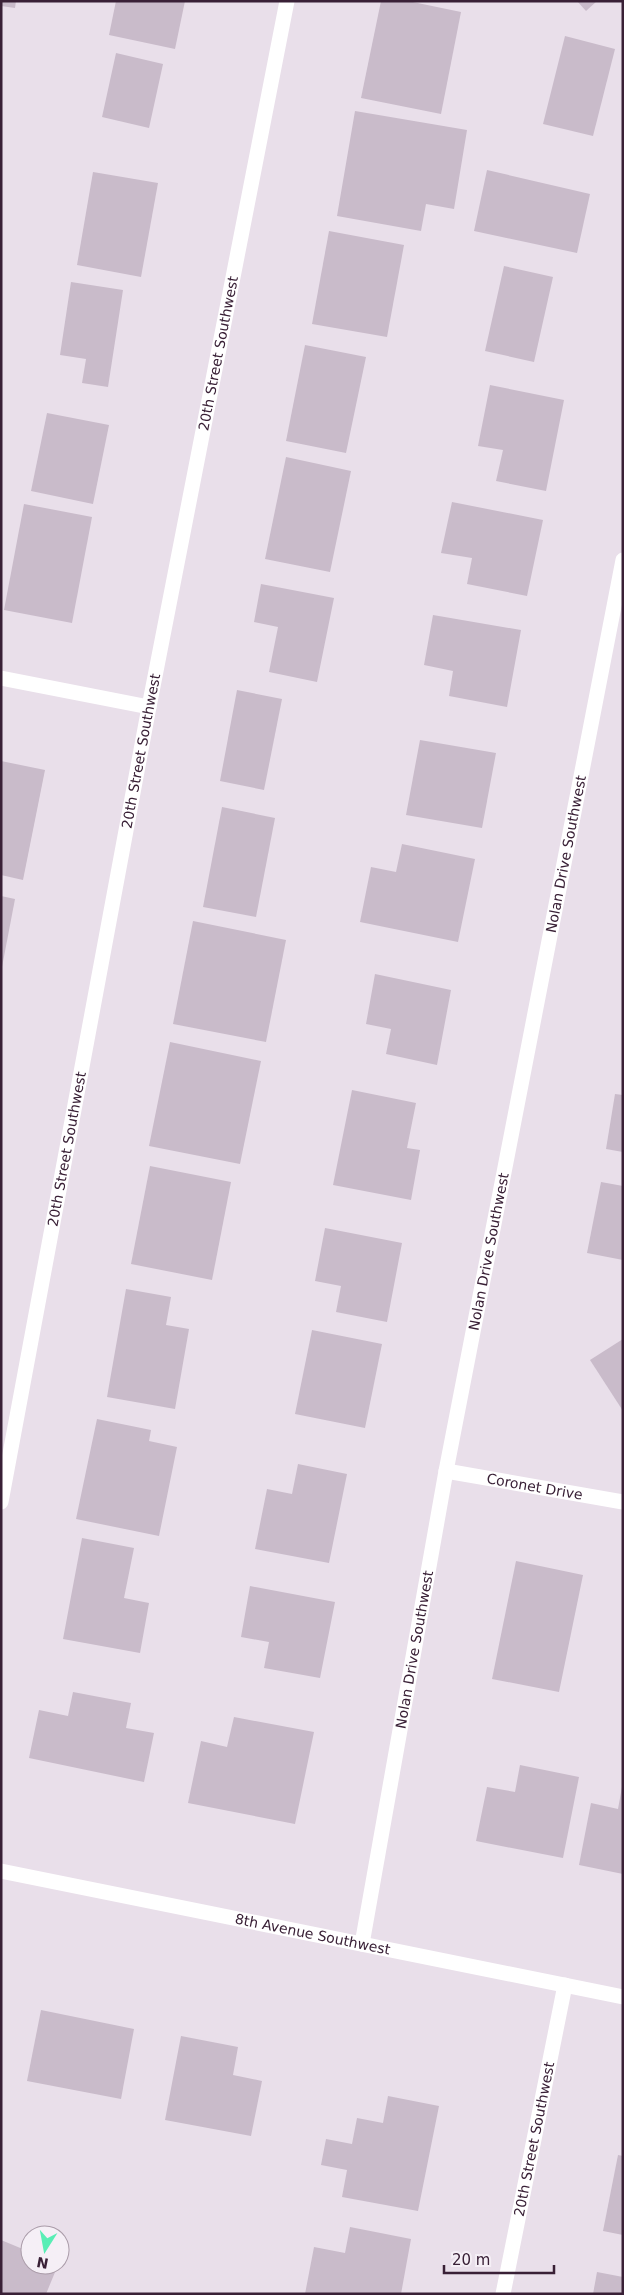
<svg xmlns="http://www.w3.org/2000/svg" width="624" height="2295" viewBox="0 0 624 2295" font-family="'DejaVu Sans',sans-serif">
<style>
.building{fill:#c9bbca}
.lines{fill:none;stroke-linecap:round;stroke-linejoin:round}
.minor{stroke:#fff;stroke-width:15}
.labels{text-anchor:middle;stroke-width:5;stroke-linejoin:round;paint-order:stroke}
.street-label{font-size:14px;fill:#392036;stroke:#f5eff6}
</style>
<rect width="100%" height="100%" fill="#e9dfea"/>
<!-- building -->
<g class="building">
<path d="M1,1H16L15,8L1,6Z"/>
<path d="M116,1H185L175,49L109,35Z"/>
<path d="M381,1H408L461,12L441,114L361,98Z"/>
<path d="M577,1H597L586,11Z"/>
<path d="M565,36L615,49L593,136L543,124Z"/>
<path d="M116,53L163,64L149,128L102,117Z"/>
<path d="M355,111L467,130L454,209L426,204L421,231L337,216Z"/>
<path d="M487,170L590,194L577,253L474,231Z"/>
<path d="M93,172L158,183L141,277L77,265Z"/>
<path d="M329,231L404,245L387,337L312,324Z"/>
<path d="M504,266L553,277L534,362L485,351Z"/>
<path d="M71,282L123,290L108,387L82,383L86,359L60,355Z"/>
<path d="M305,345L366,357L346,453L286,441Z"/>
<path d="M490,385L564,400L546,491L496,481L503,450L478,446Z"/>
<path d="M47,413L109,425L93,504L31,491Z"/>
<path d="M286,457L351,471L330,572L265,559Z"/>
<path d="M452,502L543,520L527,596L467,584L472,558L441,553Z"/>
<path d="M24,504L92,517L72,623L4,610Z"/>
<path d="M261,584L334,598L317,682L269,672L278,627L254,622Z"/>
<path d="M433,615L521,630L507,707L449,696L453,671L424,665Z"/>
<path d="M237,690L282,699L264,790L220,781Z"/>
<path d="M420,740L496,753L482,828L406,815Z"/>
<path d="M1,761L45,770L23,880L1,875Z"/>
<path d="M222,807L275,818L256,917L203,907Z"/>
<path d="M402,844L475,859L458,942L360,922L371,867L396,872Z"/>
<path d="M1,896L15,899L2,967H1Z"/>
<path d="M193,921L286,940L266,1042L173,1024Z"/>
<path d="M375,974L451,990L437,1065L386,1054L391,1029L366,1024Z"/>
<path d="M170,1042L261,1061L240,1164L149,1146Z"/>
<path d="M352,1090L416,1103L407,1148L420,1150L411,1200L333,1185Z"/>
<path d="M615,1094L623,1095V1152L606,1149Z"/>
<path d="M150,1166L231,1182L212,1280L131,1264Z"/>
<path d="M601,1182L623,1186V1260L587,1253Z"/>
<path d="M325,1228L402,1243L387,1322L336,1312L341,1286L315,1281Z"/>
<path d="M126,1289L171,1297L166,1325L189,1329L175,1409L107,1397Z"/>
<path d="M312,1330L382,1344L365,1428L295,1414Z"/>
<path d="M623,1339V1411L590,1360Z"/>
<path d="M97,1419L151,1430L149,1441L177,1447L159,1536L76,1519Z"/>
<path d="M298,1464L347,1474L329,1563L255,1549L267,1489L292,1494Z"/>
<path d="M82,1538L134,1548L124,1598L149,1603L140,1653L63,1639Z"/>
<path d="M516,1561L583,1575L559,1692L492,1679Z"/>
<path d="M250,1586L335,1602L320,1678L264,1668L269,1642L241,1637Z"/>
<path d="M73,1692L131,1703L126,1728L154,1733L144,1782L29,1758L39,1710L68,1716Z"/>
<path d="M234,1717L314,1732L295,1824L188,1803L201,1741L227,1747Z"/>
<path d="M520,1765L579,1777L563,1858L476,1841L487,1787L515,1792Z"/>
<path d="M622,1787L623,1874L579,1865L591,1803L618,1809Z"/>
<path d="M41,2010L134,2029L121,2099L27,2081Z"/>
<path d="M181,2036L238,2047L233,2075L262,2081L251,2136L165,2120Z"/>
<path d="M388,2096L439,2106L418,2211L342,2197L347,2170L321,2165L326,2139L352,2144L357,2118L383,2123Z"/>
<path d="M618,2155L623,2156V2235L603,2231Z"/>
<path d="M350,2227L411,2239L401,2294H305L314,2247L345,2253Z"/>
<path d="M1,2240L30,2252V2265H58L46,2294H1Z"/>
<path d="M597,2272L623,2277V2294H593Z"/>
</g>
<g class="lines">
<!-- minor -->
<g class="minor">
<path d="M1,678L149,707"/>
<path id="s1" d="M446,1471L623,1502"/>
<path id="s2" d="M1,1502L149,707L287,1"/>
<path id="s3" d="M1,1871L623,1997"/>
<path id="s4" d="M362,1944L446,1471L623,560"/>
<path id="s5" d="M503,2294L565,1985"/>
</g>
</g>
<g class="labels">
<!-- street labels -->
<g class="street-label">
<text dy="5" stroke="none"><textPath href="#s2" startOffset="1169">20th Street Southwest</textPath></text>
<text dy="5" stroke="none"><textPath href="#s2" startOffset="764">20th Street Southwest</textPath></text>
<text dy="5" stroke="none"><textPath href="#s4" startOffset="1109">Nolan Drive Southwest</textPath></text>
<text dy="5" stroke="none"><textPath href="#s2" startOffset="359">20th Street Southwest</textPath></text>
<text dy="5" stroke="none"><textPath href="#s4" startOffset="704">Nolan Drive Southwest</textPath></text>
<text dy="5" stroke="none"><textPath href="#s1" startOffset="90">Coronet Drive</textPath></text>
<text dy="5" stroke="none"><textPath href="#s4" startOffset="299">Nolan Drive Southwest</textPath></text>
<text dy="5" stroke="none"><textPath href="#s3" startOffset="318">8th Avenue Southwest</textPath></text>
<text dy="5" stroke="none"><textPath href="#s5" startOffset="158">20th Street Southwest</textPath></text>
</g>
</g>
<!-- border -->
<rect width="624" height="2295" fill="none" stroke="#392036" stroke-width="5"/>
<!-- north arrow -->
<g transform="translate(45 2250) rotate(191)"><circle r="24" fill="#f5eff6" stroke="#aa9ca9"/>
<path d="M0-4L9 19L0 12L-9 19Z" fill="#58eeb5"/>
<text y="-8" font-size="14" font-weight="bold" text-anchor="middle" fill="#392036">N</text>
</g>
<!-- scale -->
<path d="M444 2265v8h110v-8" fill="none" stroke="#392036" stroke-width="2.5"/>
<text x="452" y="2265" font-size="15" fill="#392036" stroke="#f5eff6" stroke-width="4" paint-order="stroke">20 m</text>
</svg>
